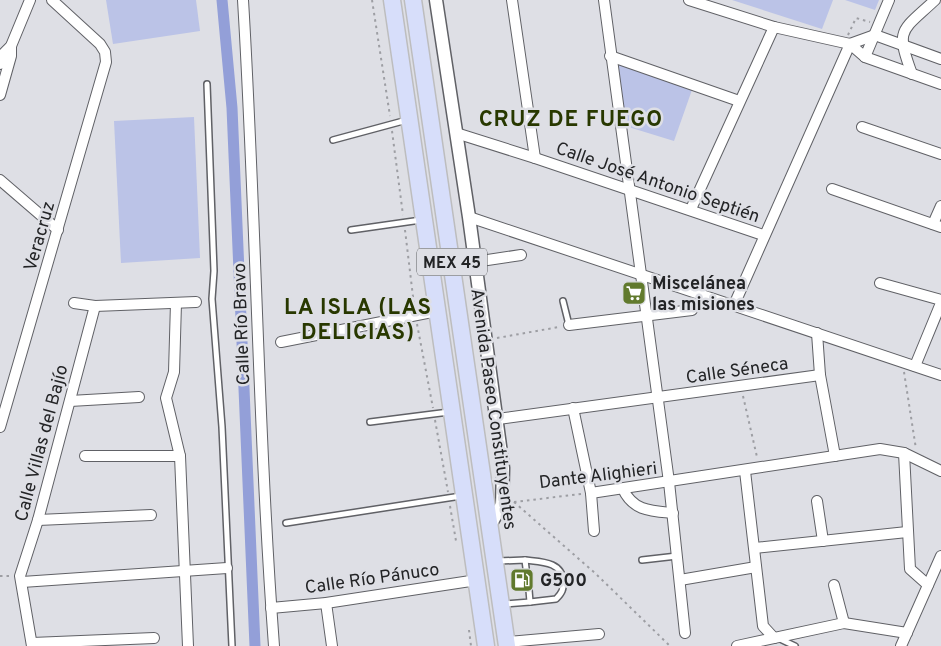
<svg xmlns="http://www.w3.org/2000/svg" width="941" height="646" viewBox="0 0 941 646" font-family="Overpass,sans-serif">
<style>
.green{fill:#bbc3e7}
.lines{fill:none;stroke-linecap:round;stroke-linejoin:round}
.canal{stroke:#939fd8;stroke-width:11}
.service-casing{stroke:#606166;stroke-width:8}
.minor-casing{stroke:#606166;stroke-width:12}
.tertiary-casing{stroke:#606166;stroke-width:15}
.trunk-casing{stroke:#bdbdbe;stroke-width:19}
.path{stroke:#9d9ea3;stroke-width:2;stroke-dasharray:2.5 4;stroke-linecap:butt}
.service{stroke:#fff;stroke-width:5}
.minor{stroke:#fff;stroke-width:10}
.tertiary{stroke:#fff;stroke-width:12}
.trunk{stroke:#d7defa;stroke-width:16}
.labels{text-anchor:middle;stroke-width:5;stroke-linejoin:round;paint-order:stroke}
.shield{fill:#dedfe5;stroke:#5b5c5f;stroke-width:1}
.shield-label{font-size:16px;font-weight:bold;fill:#232426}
.street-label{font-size:18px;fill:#232426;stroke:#dedfe5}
.poi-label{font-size:18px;font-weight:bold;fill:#232426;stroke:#dedfe5;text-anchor:start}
.district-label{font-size:22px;font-weight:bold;letter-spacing:1px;fill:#283800;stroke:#dedfe5}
</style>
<rect width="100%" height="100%" fill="#dedfe5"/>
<!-- green -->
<g class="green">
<path d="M106,0H196L200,31L113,44Z"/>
<path d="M732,0H833L822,29Z"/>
<path d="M845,0H879L875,10Z"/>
<path d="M613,60L693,87L674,141L622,125Z"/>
<path d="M194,117L200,258L121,263L114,121Z"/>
</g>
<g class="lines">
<!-- canal -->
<path class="canal" d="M222,0L232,108L255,646"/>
<!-- service casing -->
<g class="service-casing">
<g id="service">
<path d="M207,84L214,271L212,299L222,427L232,646"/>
<path d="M333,140L407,120"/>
<path d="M351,230L421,220"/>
<path d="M563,301L569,325"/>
<path d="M370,422L449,412"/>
<path d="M286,523L461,496"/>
<path d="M525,560C540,562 562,561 563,581C564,589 562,593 556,599L530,602"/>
<path d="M642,560L677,556"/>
<path d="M498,561L525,560L526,568"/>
<path d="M504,604L530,602L529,590"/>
<path d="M780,639L795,646"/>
</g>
</g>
<!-- minor casing -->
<g class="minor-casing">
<g id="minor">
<path d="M243,0C256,215 258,431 274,646"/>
<path d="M512,0L535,158"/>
<path d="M604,0L669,482L685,633"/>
<path d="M689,0L774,27L850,44L865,57L941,84"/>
<path d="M850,44L875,35L941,59"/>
<path d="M610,56L739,101"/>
<path d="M865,57L889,0"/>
<path d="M0,64L4,53L11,46L30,0"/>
<path d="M912,74C895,28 901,32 935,0"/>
<path d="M0,95L11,56V46"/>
<path d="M862,127L941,154"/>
<path d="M456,133L535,158L763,235"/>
<path d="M0,180L58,230"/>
<path d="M832,189L941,227"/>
<path d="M691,209L774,27"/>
<path d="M469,217L941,375"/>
<path d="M933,224L941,206"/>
<path d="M474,262L521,255"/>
<path d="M880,283L941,300"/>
<path d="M74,303L95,306L196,302"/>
<path d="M176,303L174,372L166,398L180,456L188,646"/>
<path d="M734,305L850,44"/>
<path d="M569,325L692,310"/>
<path d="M817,333L820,375L835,456"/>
<path d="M281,342L437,311"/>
<path d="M915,366L941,303"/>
<path d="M70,401L139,397"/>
<path d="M573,408L591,493L594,531"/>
<path d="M498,419L820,375"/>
<path d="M0,427L106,62L105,52L100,44L52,0"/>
<path d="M904,453L910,569L928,585"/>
<path d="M85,456H180"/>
<path d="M745,471L763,626L774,638"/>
<path d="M623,489C633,511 651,511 673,513"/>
<path d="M591,493L880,449L904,453L941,471"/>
<path d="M817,501L823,541"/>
<path d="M38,520L151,515"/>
<path d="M755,548L907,532"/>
<path d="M680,580L756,567"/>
<path d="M22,582L227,568"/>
<path d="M834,585L844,623"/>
<path d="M326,603L332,646"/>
<path d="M271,608L326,603L477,580"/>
<path d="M507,642L599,634"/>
<path d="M32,643L154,638"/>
<path d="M32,646L20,576L38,520L95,306"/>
<path d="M737,646L844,623L907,633"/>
<path d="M901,646L941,556"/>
</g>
</g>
<!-- tertiary casing -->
<g class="tertiary-casing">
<path id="tertiary" d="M436,0L469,217L503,468L502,505L491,523"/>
</g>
<!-- trunk casing -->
<g class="trunk-casing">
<g id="trunk">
<path d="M392,0L486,646"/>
<path d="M413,0L507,646"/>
</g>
</g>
<!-- path -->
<g class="path">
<path d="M372,0L390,116"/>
<path d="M848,35L856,18L870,22"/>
<path d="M392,131L403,215"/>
<path d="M405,230L414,305"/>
<path d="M417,324L433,408"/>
<path d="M497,338L559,327"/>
<path d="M904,372L916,449"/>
<path d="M743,396L757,457"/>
<path d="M435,420L448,492"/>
<path d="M514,502L596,574L670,646"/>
<path d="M514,502L581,494"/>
<path d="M450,506L456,541"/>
<path d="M0,576H10"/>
<path d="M469,630L471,646"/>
</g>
<!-- service -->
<use href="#service" class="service"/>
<!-- minor -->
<use href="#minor" class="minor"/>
<!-- tertiary -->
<use href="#tertiary" class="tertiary"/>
<!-- trunk -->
<use href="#trunk" class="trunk"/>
</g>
<!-- icons -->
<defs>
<g id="supermarket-square" transform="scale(1.25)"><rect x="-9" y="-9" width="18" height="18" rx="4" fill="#617a2d" stroke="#dedfe5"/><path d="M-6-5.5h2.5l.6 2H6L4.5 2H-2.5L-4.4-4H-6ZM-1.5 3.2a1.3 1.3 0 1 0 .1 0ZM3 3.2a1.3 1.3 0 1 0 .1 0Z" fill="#fff"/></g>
<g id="fuel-square" transform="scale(1.25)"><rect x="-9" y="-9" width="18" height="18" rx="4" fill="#617a2d" stroke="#dedfe5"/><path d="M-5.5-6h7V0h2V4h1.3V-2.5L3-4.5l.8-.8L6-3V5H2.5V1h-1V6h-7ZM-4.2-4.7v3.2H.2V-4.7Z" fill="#fff"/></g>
</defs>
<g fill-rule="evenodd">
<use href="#supermarket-square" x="634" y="293"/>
<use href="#fuel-square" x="522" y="580"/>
</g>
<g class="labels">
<!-- shield labels -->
<rect class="shield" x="417" y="248.5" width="70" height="27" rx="4"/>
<g class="shield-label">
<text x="452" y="268">MEX 45</text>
</g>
<!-- street labels -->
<g class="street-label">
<text transform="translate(658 182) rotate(19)" y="6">Calle José Antonio Septién</text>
<text transform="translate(39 236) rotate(-74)" y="6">Veracruz</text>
<text transform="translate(241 324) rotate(-92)" y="6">Calle Río Bravo</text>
<text transform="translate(737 370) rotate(-8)" y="6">Calle Séneca</text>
<text transform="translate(494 409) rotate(82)" y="6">Avenida Paseo Constituyentes</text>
<text transform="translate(41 443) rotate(-75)" y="6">Calle Villas del Bajío</text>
<text transform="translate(598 475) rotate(-7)" y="6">Dante Alighieri</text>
<text transform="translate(372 578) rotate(-8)" y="6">Calle Río Pánuco</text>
</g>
<!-- poi labels -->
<g class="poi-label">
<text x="652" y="289">Miscelánea<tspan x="652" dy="21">las misiones</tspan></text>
<text x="540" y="586">G500</text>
</g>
<!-- district labels -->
<g class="district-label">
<text x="571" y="126">CRUZ DE FUEGO</text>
<text x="358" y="314">LA ISLA (LAS<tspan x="358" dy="25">DELICIAS)</tspan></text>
</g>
</g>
</svg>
